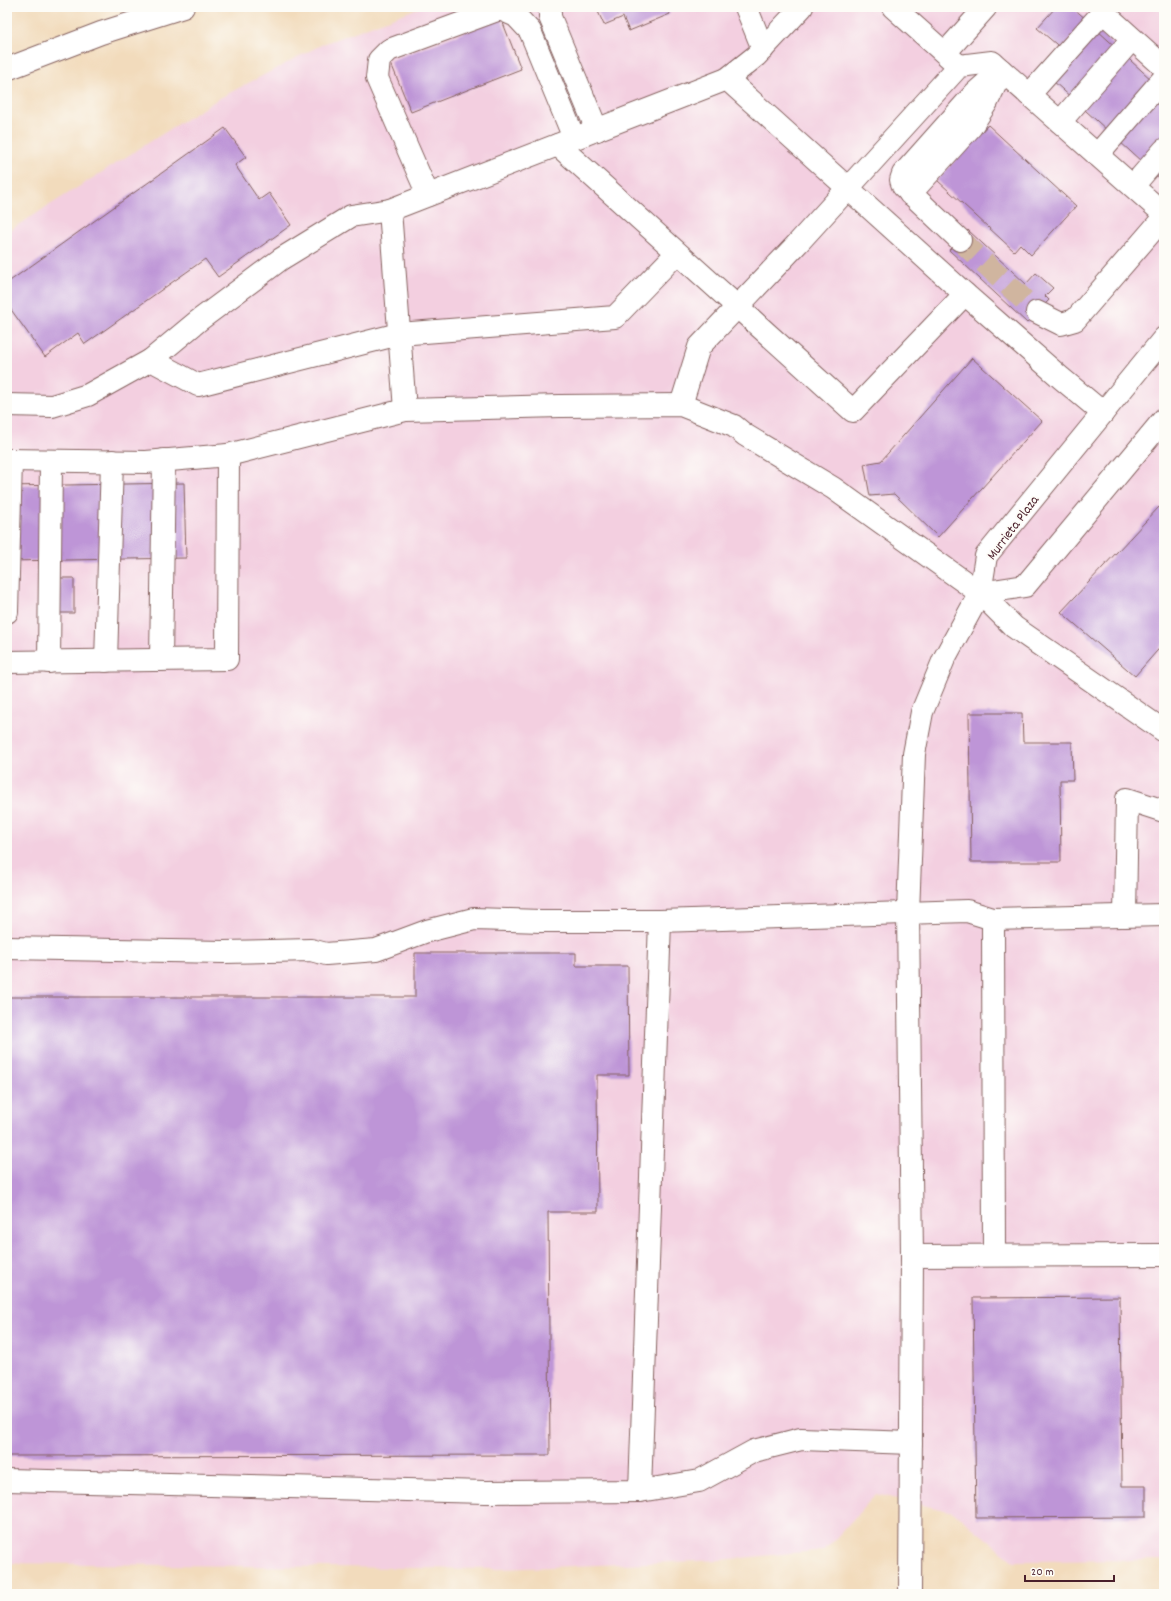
<svg xmlns="http://www.w3.org/2000/svg" width="1171" height="1601" viewBox="0 0 1171 1601" font-family="Dekko,sans-serif">
<style>
.built{fill:#f3cfe0}
.building{fill:#be95d7}
.lines{fill:none;stroke-linecap:round;stroke-linejoin:round}
.minor-tunnel{stroke:#d0b59f;stroke-width:22;stroke-dasharray:22 11;stroke-linecap:butt}
.minor-casing{stroke:#85615e;stroke-width:24}
.highway-casing{stroke:#85615e;stroke-width:24}
.minor{stroke:#fff;stroke-width:22}
.highway{stroke:#fff;stroke-width:22}
.labels{text-anchor:middle;stroke-width:3.5;stroke-linejoin:round;paint-order:stroke}
.street-label{font-size:14px;fill:#4a1f2b;stroke:#fdfcf7}
</style>
<rect width="100%" height="100%" fill="#fdfcf7"/>
<filter id="ink" filterUnits="userSpaceOnUse"><feTurbulence type="fractalNoise" baseFrequency=".025" numOctaves="2"/><feDisplacementMap in="SourceGraphic" scale="8" xChannelSelector="R" yChannelSelector="G"/><feConvolveMatrix kernelMatrix="1 2 1 2 8 2 1 2 1" color-interpolation-filters="sRGB"/></filter>
<filter id="wash" filterUnits="userSpaceOnUse"><feTurbulence type="fractalNoise" baseFrequency=".012" numOctaves="4" result="noise"/><feDisplacementMap in="SourceGraphic" scale="16" xChannelSelector="R" yChannelSelector="G"/><feGaussianBlur stdDeviation="0.9" result="paint"/><feColorMatrix in="noise" values="0 0 0 0 0 0 0 0 0 0 0 0 0 0 0 0 0 1.4 0 .05"/><feComposite in="paint" operator="in"/></filter>
<g filter="url(#wash)">
<rect width="100%" height="100%" fill="#f2dbbc"/>
<!-- built -->
<path class="built" d="M421,7H1164V1560L1014,1561L953,1512L876,1494L825,1550L720,1560L499,1569L7,1563V232L218,99L323,44Z"/>
<g id="blocks">
<!-- building -->
<g class="building">
<path d="M596,7H667L670,14L629,31L623,17L604,25Z"/>
<path d="M1056,7H1072L1087,20L1062,49L1037,28Z"/>
<path d="M501,18L521,69L411,112L390,61Z"/>
<path d="M1097,30L1164,91V182L1052,80Z"/>
<path d="M988,125L1076,206L1031,255L1020,244L1014,251L937,180Z"/>
<path d="M225,128L246,157L235,165L259,200L269,193L291,225L218,277L205,259L85,344L78,333L45,357L7,304V283Z"/>
<path d="M968,230L1026,284L1036,273L1053,288L1045,296L1049,300L1027,323L949,250Z"/>
<path d="M972,358L1042,421L938,537L894,494L870,496L864,464L881,461Z"/>
<path d="M184,483L186,558L7,561V486Z"/>
<path d="M1159,507L1164,512V643L1135,676L1061,612Z"/>
<path d="M60,578H74V613H59Z"/>
<path d="M969,713H1022L1023,742H1072L1073,780H1060L1061,862H971Z"/>
<path d="M415,953H576V966H628L629,1075H597L598,1212H548L550,1455L7,1456V997H415Z"/>
<path d="M1120,1297L1122,1486H1146V1517L976,1518L973,1298Z"/>
</g>
</g>
</g>
<g filter="url(#ink)">
<use href="#blocks" fill-opacity="0" stroke="#85615e" stroke-width="1"/>
<g class="lines">
<!-- minor-tunnel -->
<path class="minor-tunnel" d="M960,240L1037,312"/>
<!-- minor casing -->
<g class="minor-casing">
<g id="minor">
<path d="M550,7V17L597,130"/>
<path d="M746,7L763,49"/>
<path d="M893,7L959,66"/>
<path d="M945,53L986,7"/>
<path d="M727,79L756,56L802,7"/>
<path d="M1029,95L1103,12L1164,67"/>
<path d="M1060,122L1132,39"/>
<path d="M558,145L853,411L965,294"/>
<path d="M1097,155L1164,78"/>
<path d="M1133,186L1164,150"/>
<path d="M910,194L971,127L987,102L997,81"/>
<path d="M428,195L377,78L379,60L389,50L500,9L516,16L530,31L574,138"/>
<path d="M960,240L903,186L901,180L903,174L975,93L1001,70"/>
<path d="M1037,312L1061,324L1075,320L1164,217"/>
<path d="M151,360L198,321L281,259L351,216L390,210"/>
<path d="M7,405L52,406L88,395L151,360L198,385L399,334L615,317L677,253"/>
<path d="M681,405L699,347L798,243L959,66L992,62L1164,214"/>
<path d="M405,410L390,210L727,79L965,294L1061,378L1103,413"/>
<path d="M7,460L146,462L228,455L405,410L560,406L681,405L734,426L745,435L833,488L980,593L1014,627L1164,731"/>
<path d="M980,593L1025,586L1164,419"/>
<path d="M7,612L11,460"/>
<path d="M161,660L164,460"/>
<path d="M106,661L112,461"/>
<path d="M7,662L227,659L228,455"/>
<path d="M49,662L51,461"/>
<path d="M1125,916L1127,799L1164,811"/>
<path d="M993,919L994,1255"/>
<path d="M7,948L224,952L311,950L326,954L376,950L427,931L474,919L541,921H660L967,911L993,919L1164,915"/>
<path d="M912,1256L1164,1255"/>
<path d="M7,1480L486,1492L640,1491L699,1481L754,1451L801,1439L911,1443"/>
<path d="M640,1491L660,921"/>
<path d="M910,1594L912,1256L908,913L914,754L922,712L944,659L980,593L986,556L1164,338"/>
</g>
</g>
<!-- highway casing -->
<g class="highway-casing">
<path id="highway" d="M7,69L101,33L183,7"/>
</g>
<!-- minor -->
<use href="#minor" class="minor"/>
<!-- highway -->
<use href="#highway" class="highway"/>
</g>
</g>
<g class="labels">
<!-- street labels -->
<g class="street-label">
<text transform="translate(1012 527) rotate(-53)" y="5">Murrieta Plaza</text>
</g>
</g>
<!-- margin -->
<rect width="1171" height="1601" fill="none" stroke="#fdfcf7" stroke-width="24"/>
<!-- scale -->
<path d="M1025 1575v6h89v-6" fill="none" stroke="#4a1f2b" stroke-width="2"/>
<text x="1031" y="1575" font-size="12" fill="#4a1f2b" stroke="#fdfcf7" stroke-width="3" paint-order="stroke">20 m</text>
</svg>
